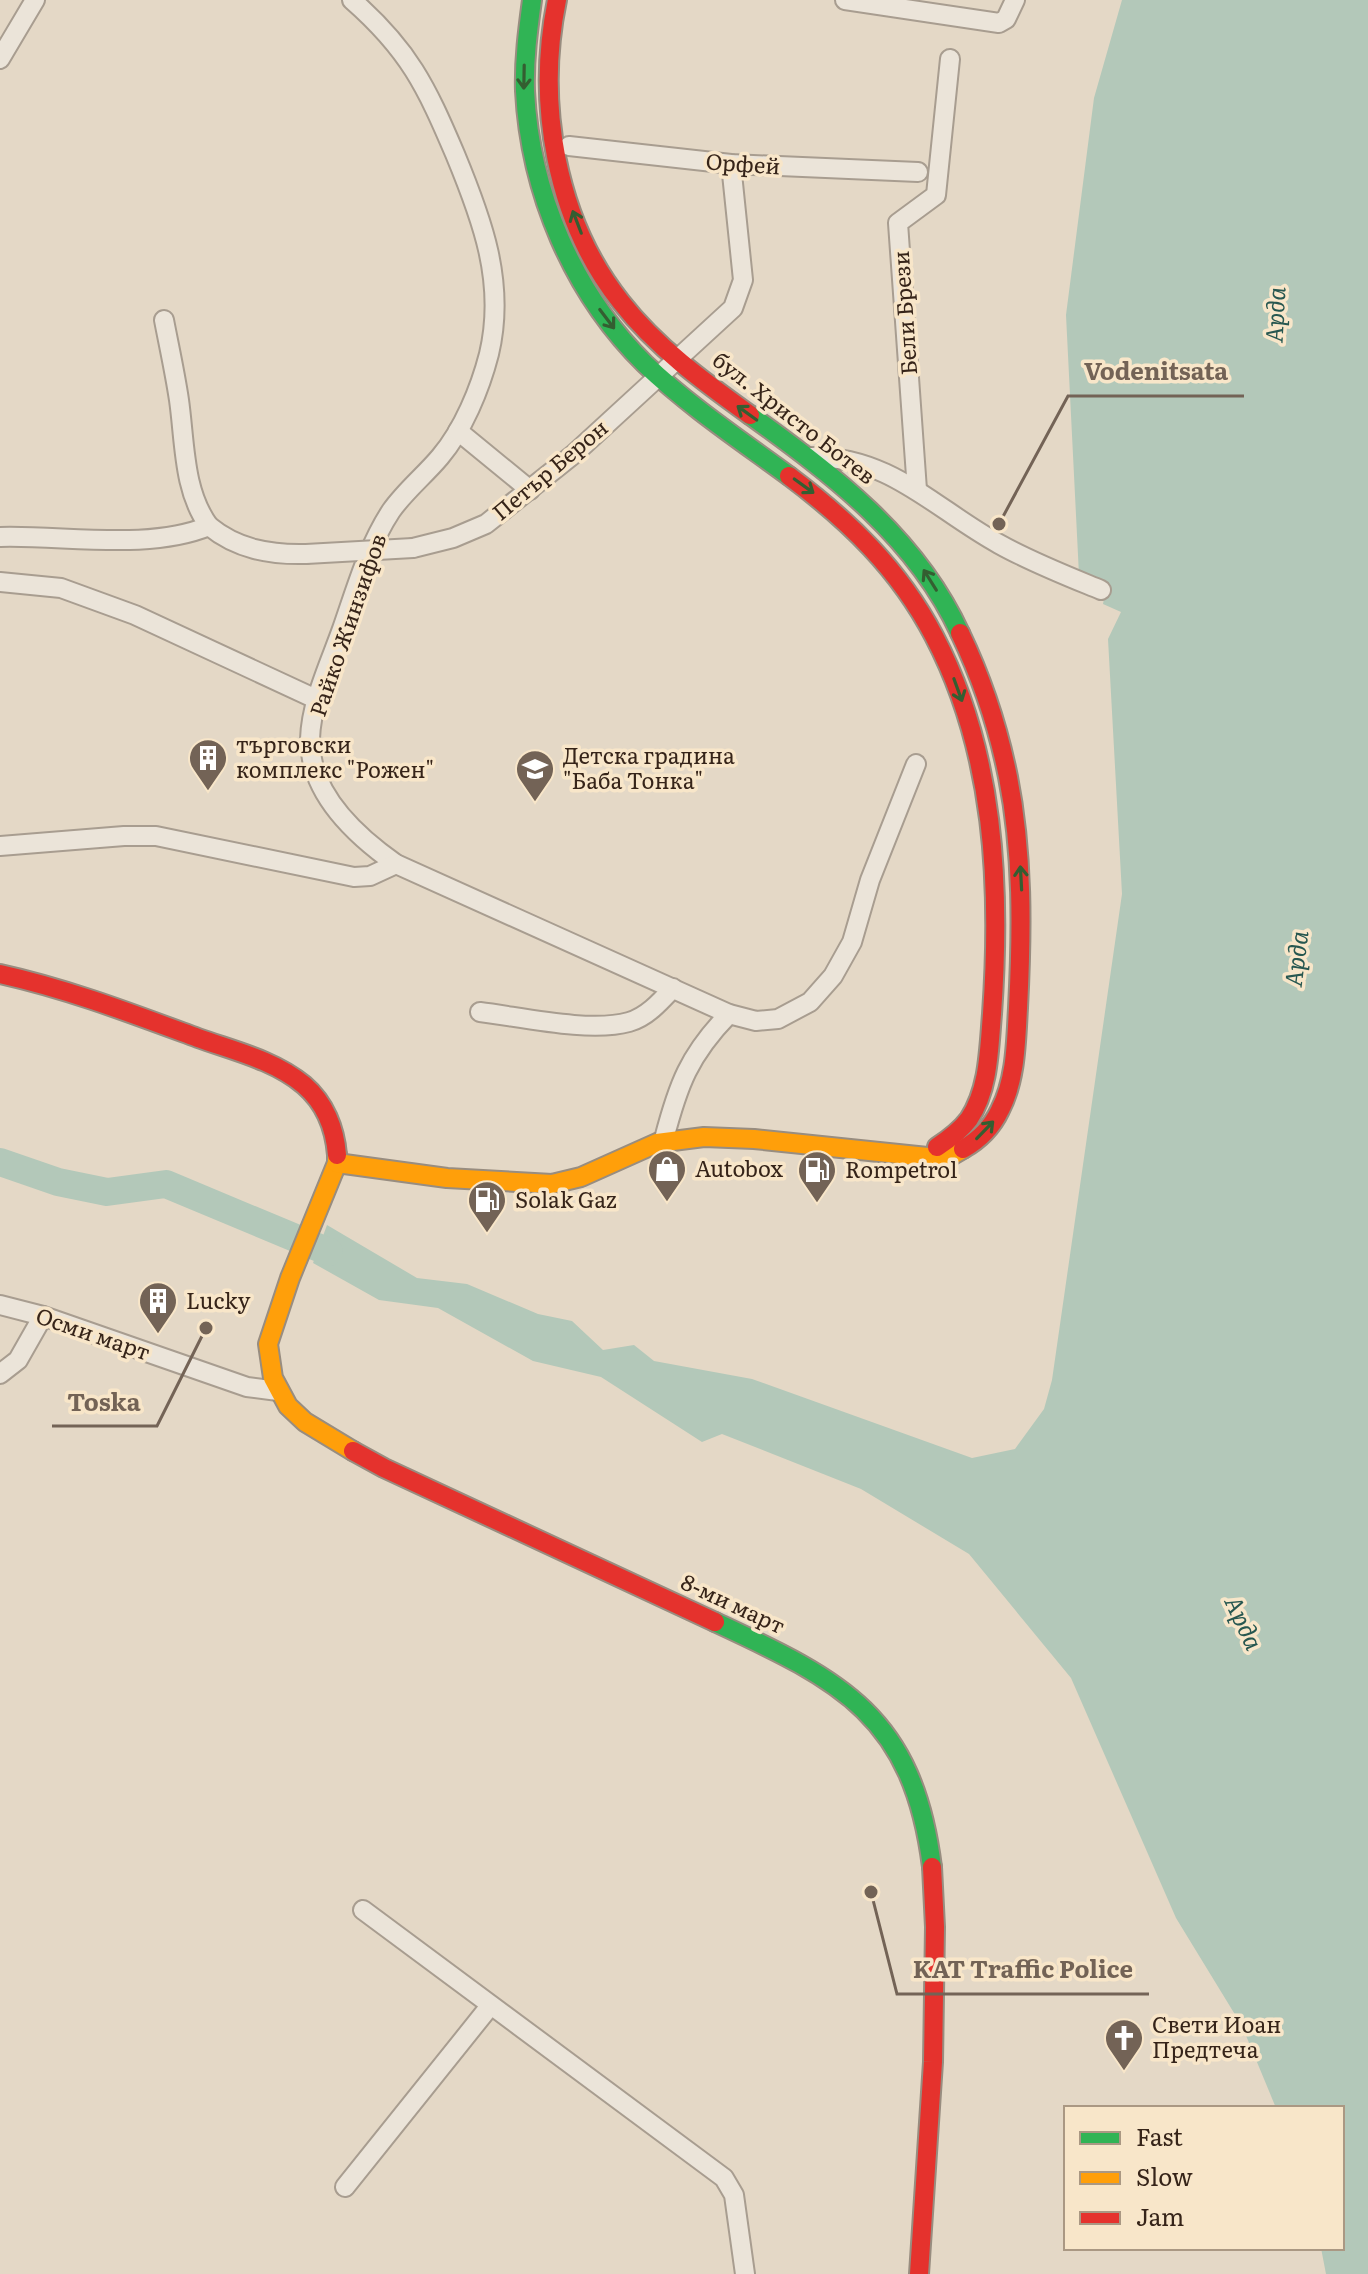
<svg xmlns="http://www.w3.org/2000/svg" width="1368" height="2274" viewBox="0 0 1368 2274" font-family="Literata,serif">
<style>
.water{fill:#b3c8b9}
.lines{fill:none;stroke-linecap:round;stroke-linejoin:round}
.river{stroke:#b3c8b9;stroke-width:28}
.street-casing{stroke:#a89d90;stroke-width:22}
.fast-casing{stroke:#988d80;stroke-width:22}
.slow-casing{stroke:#988d80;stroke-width:22}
.jam-casing{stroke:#988d80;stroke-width:22}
.street{stroke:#ebe4d9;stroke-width:18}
.fast{stroke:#30b455;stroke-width:18}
.slow{stroke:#ff9f0a;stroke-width:18}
.jam{stroke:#e5322d;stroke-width:18}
.street-bridge-casing{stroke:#a89d90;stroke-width:22;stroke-linecap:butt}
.street-bridge{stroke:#ebe4d9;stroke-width:18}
.oneway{stroke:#345e31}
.labels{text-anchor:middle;stroke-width:7;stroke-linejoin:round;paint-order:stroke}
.street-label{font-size:22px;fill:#362419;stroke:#f8e6c9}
.poi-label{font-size:22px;fill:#362419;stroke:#f8e6c9;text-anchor:start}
.water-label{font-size:24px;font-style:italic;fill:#275750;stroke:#f8e6c9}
.leader{fill:none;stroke:#736356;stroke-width:3}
.callout-dot{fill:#736356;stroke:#f8e6c9;stroke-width:3}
.callout-label{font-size:24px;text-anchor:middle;font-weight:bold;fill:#736356;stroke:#f8e6c9;stroke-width:7;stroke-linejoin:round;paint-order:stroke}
</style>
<rect width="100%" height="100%" fill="#e4d8c6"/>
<!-- water -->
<path class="water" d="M1122,0H1368V2274H1326L1321,2248H1342V2108H1276L1242,2026L1176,1918L1071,1678L969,1554L861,1489L722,1434L702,1442L601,1377L533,1361L438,1308L379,1300L313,1263L327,1225L417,1278L467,1284L538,1314L572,1321L603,1350L634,1345L654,1361L752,1379L972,1458L1015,1449L1044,1409L1052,1380L1122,894L1108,639L1121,612L1103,604L1106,588L1079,575L1066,315L1094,98Z"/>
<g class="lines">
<!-- river -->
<path class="river" d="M0,1162L58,1182L107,1192L166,1184L329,1252"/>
<!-- street casing -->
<g class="street-casing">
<g id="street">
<path d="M352,0C409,50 426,86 455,154C482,219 506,283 489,354C480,389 463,430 440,457C424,476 405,491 391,511C368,546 356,589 342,629C330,663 311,702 310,739C309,793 356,836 396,864L729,1014L756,1021L778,1019L810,1002L833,976L852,942L870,880L916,764"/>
<path d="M845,0L999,23L1006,19L1015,0"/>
<path d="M0,59L35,0"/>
<path d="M569,146L731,164L918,172"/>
<path d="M164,320C169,346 175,373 179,400C185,442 183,491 209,526"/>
<path d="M458,431L530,490"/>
<path d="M811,457C890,456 935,509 999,544C1031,562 1067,576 1101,590"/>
<path d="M917,490L898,223L936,195L950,59"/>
<path d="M0,537C65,535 148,551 209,526C237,549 270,555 306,554"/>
<path d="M413,548L453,538L486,524L574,454L733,308L743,280L731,164"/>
<path d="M0,582L61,588L135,615L318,700"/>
<path d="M0,846L124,836H156L354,877L370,876L396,864"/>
<path d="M480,1012C521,1017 590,1033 629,1022C647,1017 661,1001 673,988"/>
<path d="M664,1139C678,1085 689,1055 729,1014"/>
<path d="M0,1305L43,1316L247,1387L278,1391"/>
<path d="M0,1374L18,1360L43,1316"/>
<path d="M363,1910L724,2178L734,2195L745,2274"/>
<path d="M345,2187L490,2006"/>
</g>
</g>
<!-- fast casing -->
<g class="fast-casing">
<g id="fast">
<path d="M532,0C528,30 524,60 525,91C530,192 573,293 645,364C689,406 740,440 789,476"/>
<path d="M750,415C833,475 916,537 960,633"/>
<path d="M715,1622C842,1681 913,1716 932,1867"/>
</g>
</g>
<!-- slow casing -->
<g class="slow-casing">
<g id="slow">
<path d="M337,1155V1163L290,1278L268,1344L273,1378L288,1406L305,1422L353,1451"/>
<path d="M337,1163L447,1178L552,1184L581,1177L657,1143L704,1137L754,1139L937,1158L951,1156L963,1149"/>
</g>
</g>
<!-- jam casing -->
<g class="jam-casing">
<g id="jam">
<path d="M557,0C536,102 555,219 621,302C656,347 704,382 750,415"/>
<path d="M789,476C849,521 899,569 934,636C995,752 1001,886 992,1014C989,1049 989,1089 969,1119C960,1131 949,1139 937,1147"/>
<path d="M960,633C982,679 998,727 1008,777C1023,853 1022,931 1018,1008C1016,1042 1016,1079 1000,1110C992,1127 979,1140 963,1149"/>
<path d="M0,974C68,989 133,1014 198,1038C234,1051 274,1060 304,1085C325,1103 335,1129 337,1155"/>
<path d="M353,1451L384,1468L715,1622"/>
<path d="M919,2274L933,2062L935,1927L932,1867"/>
</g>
</g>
<!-- street -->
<use href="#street" class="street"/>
<!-- fast -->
<use href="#fast" class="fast"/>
<!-- slow -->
<use href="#slow" class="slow"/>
<!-- jam -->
<use href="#jam" class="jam"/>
<!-- street-bridge casing -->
<g class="street-bridge-casing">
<path id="street-bridge" d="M306,554L413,548"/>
</g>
<!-- street-bridge -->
<use href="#street-bridge" class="street-bridge"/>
</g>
<!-- one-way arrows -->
<defs><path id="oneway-shaft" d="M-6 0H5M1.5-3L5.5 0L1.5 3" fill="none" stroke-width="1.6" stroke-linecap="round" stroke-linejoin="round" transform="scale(2)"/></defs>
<g class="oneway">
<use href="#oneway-shaft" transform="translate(524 77) rotate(91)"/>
<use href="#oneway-shaft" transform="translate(577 222) rotate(-111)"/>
<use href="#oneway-shaft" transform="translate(607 319) rotate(53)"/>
<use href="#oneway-shaft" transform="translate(747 413) rotate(-144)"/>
<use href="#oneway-shaft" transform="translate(804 486) rotate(36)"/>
<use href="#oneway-shaft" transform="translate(930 580) rotate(-122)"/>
<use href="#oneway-shaft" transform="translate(958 690) rotate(70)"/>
<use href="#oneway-shaft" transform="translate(1021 878) rotate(-93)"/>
<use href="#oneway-shaft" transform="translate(985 1130) rotate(-46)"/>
</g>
<!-- icons -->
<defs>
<g id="building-pin" transform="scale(2)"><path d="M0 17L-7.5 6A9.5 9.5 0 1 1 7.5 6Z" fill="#736356" stroke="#f8e6c9"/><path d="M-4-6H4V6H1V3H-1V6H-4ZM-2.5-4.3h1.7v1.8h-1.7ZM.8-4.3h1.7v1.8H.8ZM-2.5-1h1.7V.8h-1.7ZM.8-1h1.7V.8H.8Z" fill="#fff"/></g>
<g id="school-pin" transform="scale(2)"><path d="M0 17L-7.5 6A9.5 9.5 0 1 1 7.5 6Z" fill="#736356" stroke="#f8e6c9"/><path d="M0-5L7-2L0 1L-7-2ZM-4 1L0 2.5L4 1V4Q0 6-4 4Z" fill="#fff"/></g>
<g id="shop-pin" transform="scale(2)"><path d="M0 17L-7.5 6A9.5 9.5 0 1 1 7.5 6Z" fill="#736356" stroke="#f8e6c9"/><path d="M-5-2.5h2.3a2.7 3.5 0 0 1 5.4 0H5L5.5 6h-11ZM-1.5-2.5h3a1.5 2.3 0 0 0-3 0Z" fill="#fff"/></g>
<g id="fuel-pin" transform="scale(2)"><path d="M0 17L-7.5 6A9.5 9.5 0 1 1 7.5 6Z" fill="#736356" stroke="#f8e6c9"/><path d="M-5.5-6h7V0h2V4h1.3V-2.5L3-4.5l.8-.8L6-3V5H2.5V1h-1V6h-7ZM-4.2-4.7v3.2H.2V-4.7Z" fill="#fff"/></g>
<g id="church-pin" transform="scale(2)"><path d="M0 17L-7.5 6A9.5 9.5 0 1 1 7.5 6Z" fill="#736356" stroke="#f8e6c9"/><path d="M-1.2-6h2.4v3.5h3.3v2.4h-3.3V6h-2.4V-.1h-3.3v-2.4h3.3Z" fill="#fff"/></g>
</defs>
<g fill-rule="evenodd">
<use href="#building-pin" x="208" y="758"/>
<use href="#school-pin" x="535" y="769"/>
<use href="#shop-pin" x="667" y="1169"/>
<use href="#fuel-pin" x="817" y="1170"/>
<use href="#fuel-pin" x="487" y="1200"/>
<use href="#building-pin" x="158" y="1301"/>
<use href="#church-pin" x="1124" y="2038"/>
</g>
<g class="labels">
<!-- street labels -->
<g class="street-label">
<text transform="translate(743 164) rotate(4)" y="8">Орфей</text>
<text transform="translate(905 313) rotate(-94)" y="8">Бели Брези</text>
<text transform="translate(794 418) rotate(38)" y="8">бул. Христо Ботев</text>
<text transform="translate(550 470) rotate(-40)" y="8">Петър Берон</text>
<text transform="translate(348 625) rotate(-71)" y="8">Райко Жинзифов</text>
<text transform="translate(93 1334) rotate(19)" y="8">Осми март</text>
<text transform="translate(733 1604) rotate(25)" y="8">8-ми март</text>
</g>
<!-- poi labels -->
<g class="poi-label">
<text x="236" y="753">търговски<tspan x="236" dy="25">комплекс "Рожен"</tspan></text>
<text x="563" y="764">Детска градина<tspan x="563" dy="25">"Баба Тонка"</tspan></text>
<text x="695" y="1177">Autobox</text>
<text x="845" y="1178">Rompetrol</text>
<text x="515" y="1208">Solak Gaz</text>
<text x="186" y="1309">Lucky</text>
<text x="1152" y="2033">Свети Иоан<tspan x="1152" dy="25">Предтеча</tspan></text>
</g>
<!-- water labels -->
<g class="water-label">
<text transform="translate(1276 315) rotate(-87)" y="8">Арда</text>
<text transform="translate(1297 959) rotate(-83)" y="8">Арда</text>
<text transform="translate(1243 1623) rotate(65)" y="8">Арда</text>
</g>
</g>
<!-- callouts -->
<path class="leader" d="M999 524L1068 396H1244M206 1328L157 1426H52M871 1892L897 1994H1149"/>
<g class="callout-dot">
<circle cx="999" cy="524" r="8"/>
<circle cx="206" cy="1328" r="8"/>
<circle cx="871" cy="1892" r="8"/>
</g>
<g class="callout-label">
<text x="1156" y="380">Vodenitsata</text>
<text x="104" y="1411">Toska</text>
<text x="1023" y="1978">KAT Traffic Police</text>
</g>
<!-- legend -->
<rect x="1064" y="2106" width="280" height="144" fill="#f8e6c9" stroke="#aa9883" stroke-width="2"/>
<rect x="1080" y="2132" width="40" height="12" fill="#30b455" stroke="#aa9883" stroke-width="2"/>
<text x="1136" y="2146" font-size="24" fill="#362419">Fast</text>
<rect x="1080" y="2172" width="40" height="12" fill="#ff9f0a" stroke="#aa9883" stroke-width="2"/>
<text x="1136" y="2186" font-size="24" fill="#362419">Slow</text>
<rect x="1080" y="2212" width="40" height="12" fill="#e5322d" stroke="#aa9883" stroke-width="2"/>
<text x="1136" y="2226" font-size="24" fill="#362419">Jam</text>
</svg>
